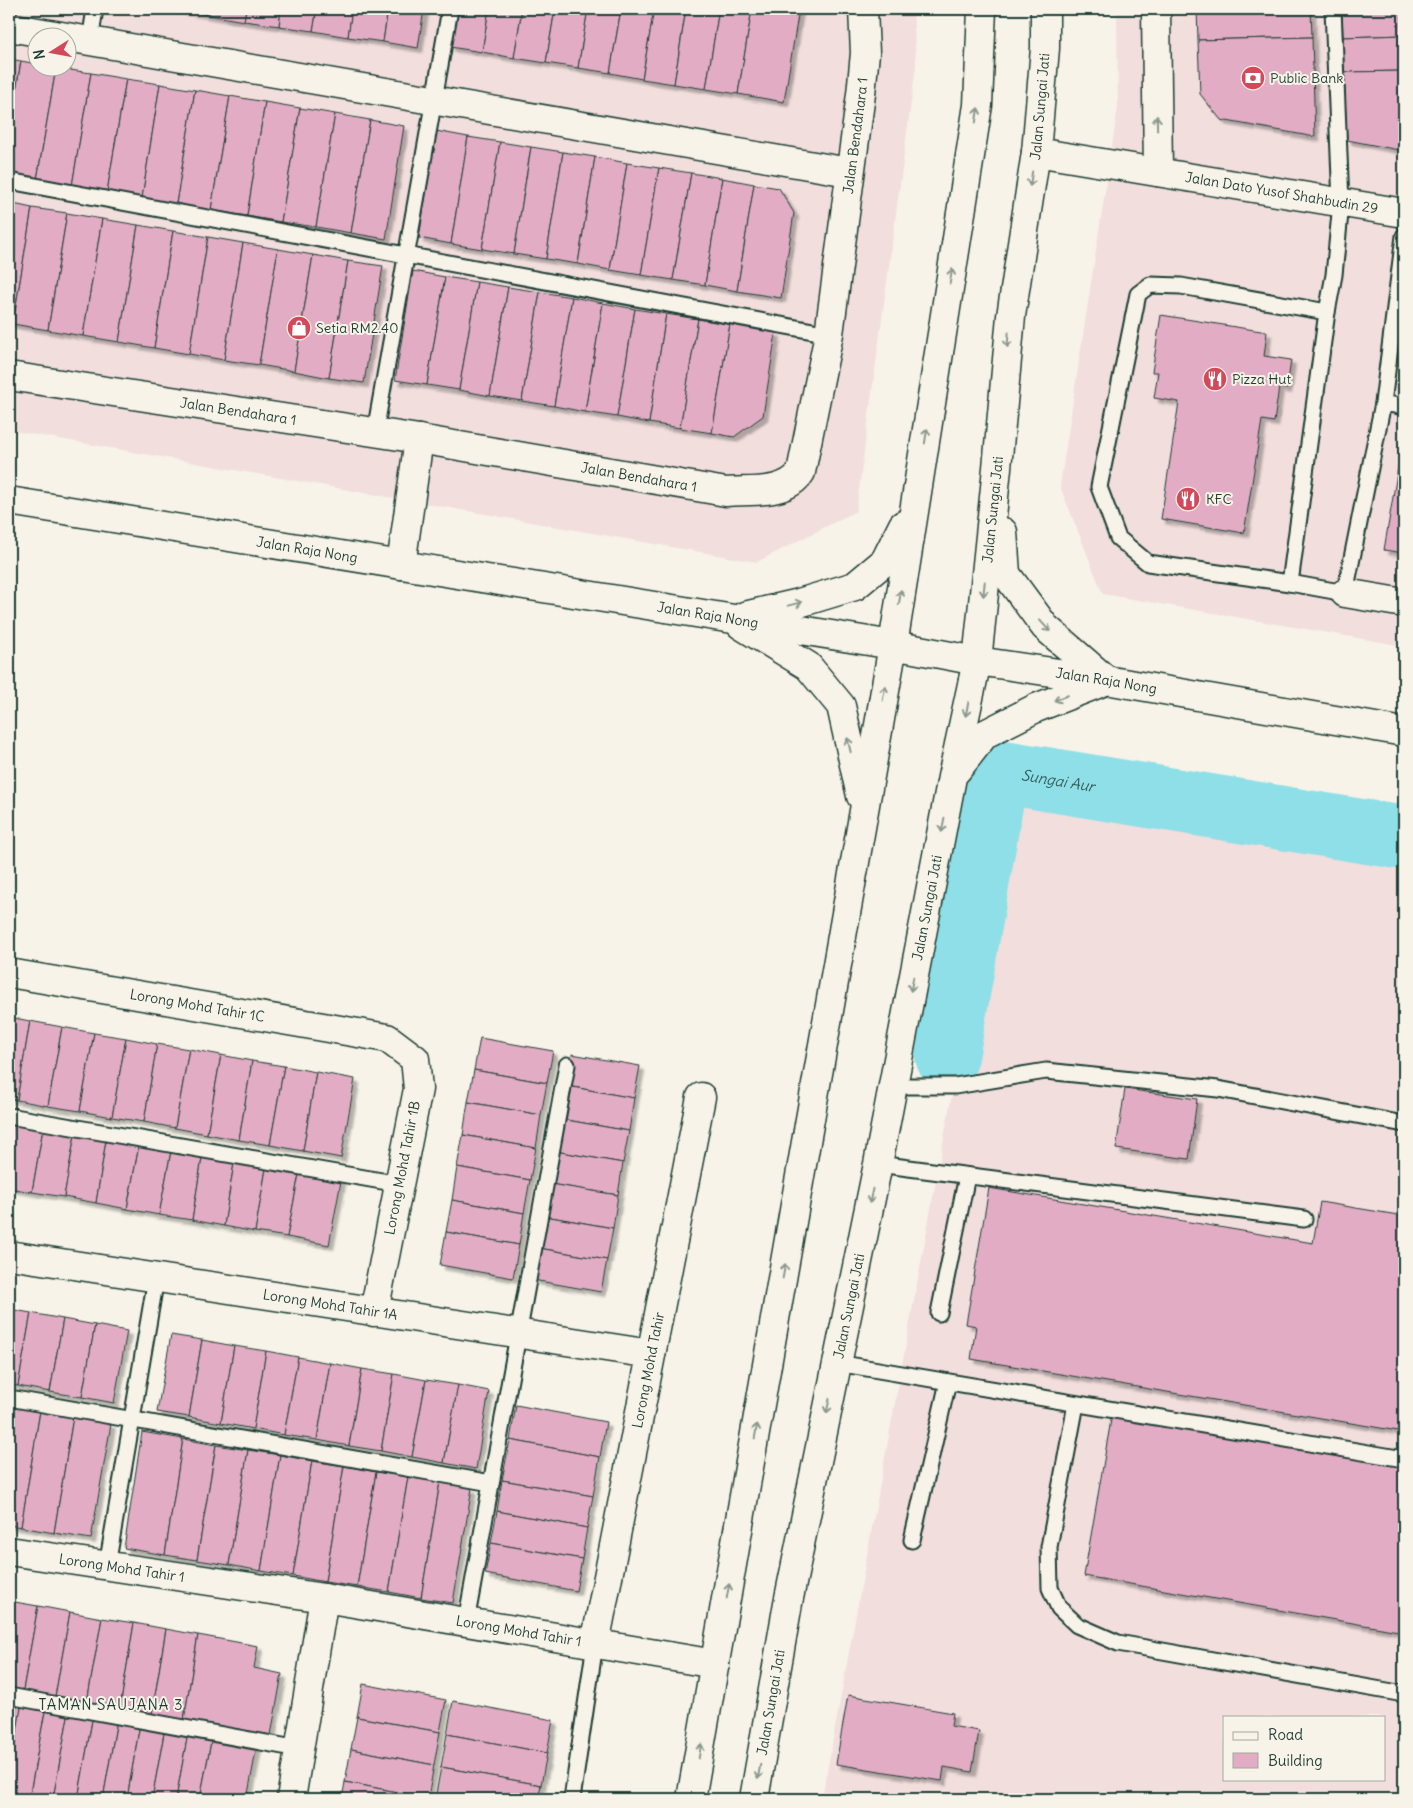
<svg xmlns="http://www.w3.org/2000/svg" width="1413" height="1808" viewBox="0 0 1413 1808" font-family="Delius,sans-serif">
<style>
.built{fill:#f1dedd;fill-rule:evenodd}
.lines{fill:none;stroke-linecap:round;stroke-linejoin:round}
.river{stroke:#8edfe7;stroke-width:64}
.building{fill:#e2acc4;stroke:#1f3d34;filter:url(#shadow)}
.service-casing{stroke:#1f3d34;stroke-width:19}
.minor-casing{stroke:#1f3d34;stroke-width:31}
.secondary-casing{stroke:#1f3d34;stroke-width:31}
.service{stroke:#f7f3e8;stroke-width:15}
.minor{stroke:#f7f3e8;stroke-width:28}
.secondary{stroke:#f7f3e8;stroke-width:28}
.oneway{stroke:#8b988e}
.labels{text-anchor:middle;stroke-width:4;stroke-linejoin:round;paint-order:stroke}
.poi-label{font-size:14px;fill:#1f3d34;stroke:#f7f3e8;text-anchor:start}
.street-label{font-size:14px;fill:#1f3d34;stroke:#f7f3e8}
.water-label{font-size:15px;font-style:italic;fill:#355d58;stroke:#f7f3e8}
.neighbourhood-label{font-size:15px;letter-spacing:1px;fill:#1f3d34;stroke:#f7f3e8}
</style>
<defs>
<filter id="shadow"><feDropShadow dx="4.5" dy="4.5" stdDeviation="1" flood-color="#0004"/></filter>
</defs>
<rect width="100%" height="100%" fill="#f7f3e8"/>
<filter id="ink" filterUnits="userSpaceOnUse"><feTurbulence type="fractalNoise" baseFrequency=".02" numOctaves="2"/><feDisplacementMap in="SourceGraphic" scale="10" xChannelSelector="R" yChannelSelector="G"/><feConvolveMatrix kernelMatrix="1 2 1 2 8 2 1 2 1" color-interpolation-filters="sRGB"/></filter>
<g filter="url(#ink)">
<!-- built -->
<g class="built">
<path d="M9,9H913L916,65L856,511L757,562L9,430ZM38,38H68V68H38Z"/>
<path d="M1117,9H1404V646L1103,594L1060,486L1118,107Z"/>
<path d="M1009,786L1404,854V1799H822ZM1224,1717H1384V1779H1224Z"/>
</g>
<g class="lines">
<!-- river -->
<path class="river" id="s1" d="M947,1056L997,771L1404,838"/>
</g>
<!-- building -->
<g class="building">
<path d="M175,9H210L209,15Z"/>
<path d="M210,9H246L244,21L209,15Z"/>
<path d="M246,9H281L279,26L244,21Z"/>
<path d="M281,9H317L313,31L279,26Z"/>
<path d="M317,9H352L348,37L313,31Z"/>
<path d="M352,9H388L383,42L348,37Z"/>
<path d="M388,9H424L418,48L383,42Z"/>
<path d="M456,9H489L482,52L450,47Z"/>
<path d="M489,9H522L514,58L482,52Z"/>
<path d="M522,9H555L546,63L514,58Z"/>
<path d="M555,9H588L578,68L546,63Z"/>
<path d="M588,9H621L610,73L578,68Z"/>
<path d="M621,9H654L642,79L610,73Z"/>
<path d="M654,9H686L674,84L642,79Z"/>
<path d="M686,9H719L706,89L674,84Z"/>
<path d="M719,9H752L738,94L706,89Z"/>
<path d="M752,9H799L784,102L738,94Z"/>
<path d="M1197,9H1311L1312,37L1198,40Z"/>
<path d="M1342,9H1404V35L1343,37Z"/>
<path d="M1404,35V71L1344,72L1343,37Z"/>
<path d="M1312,37L1315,137L1221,120L1200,94L1198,40Z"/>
<path d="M9,59L21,61L9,134Z"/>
<path d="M21,61L38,64V68H56L37,180L9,176V134Z"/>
<path d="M56,68L91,73L72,186L37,180Z"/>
<path d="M1404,71V151L1347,140L1344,72Z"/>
<path d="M91,73L126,79L107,192L72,186Z"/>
<path d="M126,79L160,84L142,198L107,192Z"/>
<path d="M160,84L195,90L176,204L142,198Z"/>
<path d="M195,90L230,96L211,210L176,204Z"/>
<path d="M230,96L265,102L247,216L211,210Z"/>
<path d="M265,102L300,108L281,222L247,216Z"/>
<path d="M300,108L335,114L316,227L281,222Z"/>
<path d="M335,114L370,120L351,233L316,227Z"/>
<path d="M370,120L404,126L386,239L351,233Z"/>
<path d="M436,131L468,137L451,244L419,238Z"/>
<path d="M468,137L500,142L482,249L451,244Z"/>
<path d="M500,142L531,147L514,254L482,249Z"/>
<path d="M531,147L563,152L546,259L514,254Z"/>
<path d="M563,152L595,157L578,264L546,259Z"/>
<path d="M595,157L627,163L610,270L578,264Z"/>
<path d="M627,163L659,168L641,275L610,270Z"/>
<path d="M659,168L691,173L673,280L641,275Z"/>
<path d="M691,173L722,178L705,285L673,280Z"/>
<path d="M722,178L754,184L737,291L705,285Z"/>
<path d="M754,184L779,188L794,213L781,298L737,291Z"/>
<path d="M9,203L32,208L13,324L9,323Z"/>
<path d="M32,208L67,213L48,330L13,324Z"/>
<path d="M67,213L102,219L83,336L48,330Z"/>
<path d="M102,219L138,225L119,342L83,336Z"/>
<path d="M138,225L173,231L154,348L119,342Z"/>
<path d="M173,231L208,237L189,354L154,348Z"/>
<path d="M208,237L243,243L224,360L189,354Z"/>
<path d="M243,243L278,249L259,365L224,360Z"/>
<path d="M278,249L313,255L294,371L259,365Z"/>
<path d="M313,255L348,261L329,378L294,371Z"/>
<path d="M348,261L383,266L364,383L329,378Z"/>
<path d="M413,271L445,277L427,385L395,380Z"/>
<path d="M445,277L477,282L459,390L427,385Z"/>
<path d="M477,282L508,287L490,396L459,390Z"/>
<path d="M508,287L540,292L522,401L490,396Z"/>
<path d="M540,292L572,297L554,406L522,401Z"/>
<path d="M572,297L603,303L585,412L554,406Z"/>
<path d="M603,303L635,309L617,417L585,412Z"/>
<path d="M635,309L666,314L649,423L617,417Z"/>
<path d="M666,314L698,319L680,428L649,423Z"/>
<path d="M1161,315L1267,332L1264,356L1291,360L1287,389L1279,387L1274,422L1262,420L1244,533L1161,519L1179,402L1154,398L1158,372H1152Z"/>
<path d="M698,319L730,324L712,433L680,428Z"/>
<path d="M730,324L776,333L763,416L734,437L712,433Z"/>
<path d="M1404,432V553L1384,550Z"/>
<path d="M9,1017L30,1021L17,1100L9,1099Z"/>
<path d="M30,1021L62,1027L48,1106L17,1100Z"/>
<path d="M62,1027L94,1033L80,1111L48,1106Z"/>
<path d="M94,1033L126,1038L112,1117L80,1111Z"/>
<path d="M126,1038L157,1044L144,1122L112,1117Z"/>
<path d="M480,1038L553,1051L547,1083L474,1070Z"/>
<path d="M157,1044L189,1049L175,1128L144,1122Z"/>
<path d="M189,1049L221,1055L207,1134L175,1128Z"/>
<path d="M572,1054L640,1066L634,1098L567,1086Z"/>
<path d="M221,1055L252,1061L239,1140L207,1134Z"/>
<path d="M252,1061L284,1066L270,1145L239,1140Z"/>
<path d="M284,1066L316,1072L303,1151L270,1145Z"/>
<path d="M474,1070L547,1083L541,1115L468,1102Z"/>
<path d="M316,1072L355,1079L341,1158L303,1151Z"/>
<path d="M567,1086L634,1098L629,1131L561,1119Z"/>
<path d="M1125,1089L1197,1099L1189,1159L1116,1149Z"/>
<path d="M468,1102L541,1115L536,1148L463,1135Z"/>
<path d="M12,1117L44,1123L32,1192L9,1188V1136Z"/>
<path d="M561,1119L629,1131L623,1163L555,1151Z"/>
<path d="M44,1123L76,1129L64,1197L32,1192Z"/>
<path d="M76,1129L107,1134L96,1203L64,1197Z"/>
<path d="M107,1134L140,1140L127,1209L96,1203Z"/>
<path d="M463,1135L536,1148L530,1180L457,1167Z"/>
<path d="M140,1140L172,1146L159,1215L127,1209Z"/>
<path d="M172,1146L203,1152L192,1220L159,1215Z"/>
<path d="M555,1151L623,1163L618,1195L550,1184Z"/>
<path d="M203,1152L235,1157L224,1226L192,1220Z"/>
<path d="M235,1157L267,1163L255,1232L224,1226Z"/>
<path d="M267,1163L300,1169L287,1237L255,1232Z"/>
<path d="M457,1167L530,1180L524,1213L452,1200Z"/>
<path d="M300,1169L342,1176L329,1245L287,1237Z"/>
<path d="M550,1184L618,1195L613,1228L545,1216Z"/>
<path d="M989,1188L1313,1243L1320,1202L1404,1216V1432L971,1359L976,1326L966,1324Z"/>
<path d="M452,1200L524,1213L519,1245L446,1232Z"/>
<path d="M545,1216L613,1228L607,1260L539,1248Z"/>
<path d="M446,1232L519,1245L513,1278L440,1265Z"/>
<path d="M539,1248L607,1260L601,1292L533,1280Z"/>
<path d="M9,1309L31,1313L18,1386L9,1384Z"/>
<path d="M31,1313L63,1319L50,1392L18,1386Z"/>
<path d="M63,1319L95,1325L82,1397L50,1392Z"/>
<path d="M95,1325L127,1331L114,1403L82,1397Z"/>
<path d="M171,1335L202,1340L189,1417L157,1412Z"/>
<path d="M202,1340L234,1346L221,1423L189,1417Z"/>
<path d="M234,1346L266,1351L253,1429L221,1423Z"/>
<path d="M266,1351L298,1357L284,1435L253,1429Z"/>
<path d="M298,1357L330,1363L317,1440L284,1435Z"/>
<path d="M330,1363L362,1369L349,1446L317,1440Z"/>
<path d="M362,1369L394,1374L381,1451L349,1446Z"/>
<path d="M394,1374L426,1380L412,1457L381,1451Z"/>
<path d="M426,1380L458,1385L444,1463L412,1457Z"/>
<path d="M458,1385L489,1391L476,1469L444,1463Z"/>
<path d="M516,1405L606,1422L600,1457L510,1440Z"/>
<path d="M9,1406L40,1411L21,1527L9,1525Z"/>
<path d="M40,1411L73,1417L54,1533L21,1527Z"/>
<path d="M1112,1414L1404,1465V1632L1084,1576Z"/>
<path d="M73,1417L111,1424L91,1539L54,1533Z"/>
<path d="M142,1432L183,1439L165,1555L124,1548Z"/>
<path d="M183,1439L216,1445L197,1560L165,1555Z"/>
<path d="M510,1440L600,1457L593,1496L502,1480Z"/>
<path d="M216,1445L248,1450L229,1565L197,1560Z"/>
<path d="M248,1450L280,1455L261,1571L229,1565Z"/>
<path d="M280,1455L312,1461L293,1576L261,1571Z"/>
<path d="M312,1461L344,1466L325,1582L293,1576Z"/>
<path d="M344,1466L376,1472L357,1587L325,1582Z"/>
<path d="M376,1472L408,1477L389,1592L357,1587Z"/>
<path d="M408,1477L440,1482L421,1598L389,1592Z"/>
<path d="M502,1480L593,1496L587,1528L497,1511Z"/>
<path d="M440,1482L472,1488L453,1603L421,1598Z"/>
<path d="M497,1511L587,1528L582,1559L491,1543Z"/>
<path d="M491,1543L582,1559L576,1591L485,1574Z"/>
<path d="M9,1601L38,1606L23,1690L9,1688Z"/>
<path d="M38,1606L70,1612L55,1697L23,1690Z"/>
<path d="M70,1612L102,1618L87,1702L55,1697Z"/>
<path d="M102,1618L134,1623L120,1708L87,1702Z"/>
<path d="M134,1623L166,1629L152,1714L120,1708Z"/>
<path d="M166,1629L198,1635L184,1720L152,1714Z"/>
<path d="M198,1635L258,1646L254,1668L282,1674L271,1735L184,1720Z"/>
<path d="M363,1684L446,1700L440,1732L357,1717Z"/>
<path d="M848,1695L953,1713L951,1726L979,1731L972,1772L944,1767L942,1781L836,1764Z"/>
<path d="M9,1700L22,1702L9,1778Z"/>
<path d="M453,1701L553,1720L547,1753L447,1734Z"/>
<path d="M22,1702L46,1706L29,1799H9V1778Z"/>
<path d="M46,1706L69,1711L53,1799H29Z"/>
<path d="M69,1711L93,1715L78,1799H53Z"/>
<path d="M93,1715L117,1720L103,1799H78Z"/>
<path d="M357,1717L440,1732L434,1765L351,1749Z"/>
<path d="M117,1720L140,1724L127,1799H103Z"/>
<path d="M140,1724L165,1728L152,1799H127Z"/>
<path d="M165,1728L188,1733L176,1799H152Z"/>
<path d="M188,1733L212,1737L200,1799H176Z"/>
<path d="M447,1734L547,1753L541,1785L441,1767Z"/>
<path d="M212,1737L257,1746L247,1799H200Z"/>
<path d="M351,1749L434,1765L428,1798L345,1782Z"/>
<path d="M441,1767L541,1785L538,1799H435Z"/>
<path d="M345,1782L428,1798L427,1799H342Z"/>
</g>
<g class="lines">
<!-- service casing -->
<g class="service-casing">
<g id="service">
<path d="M1333,9L1341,203L1334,275L1327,312L1181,286L1150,285L1138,294L1099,487L1118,538L1148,563L1290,583L1345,593L1383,403L1404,236"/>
<path d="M90,41L95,9"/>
<path d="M9,181L829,334"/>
<path d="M1383,403L1404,407"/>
<path d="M375,432L450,9"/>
<path d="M1290,583L1327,312"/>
<path d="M892,1086H955L1046,1071L1218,1089L1404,1124"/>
<path d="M9,1116L399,1184"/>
<path d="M878,1164L1304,1219"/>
<path d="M939,1313L967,1176"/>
<path d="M837,1363L1404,1459"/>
<path d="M9,1398L491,1483"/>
<path d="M1076,1404L1049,1547L1050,1588L1059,1608L1077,1625L1118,1643L1404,1694"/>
<path d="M912,1540L948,1382"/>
<path d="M107,1566L156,1278"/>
<path d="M466,1622L567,1065"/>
<path d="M9,1696L299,1749"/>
<path d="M572,1799L595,1644"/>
</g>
</g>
<!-- minor casing -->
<g class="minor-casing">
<g id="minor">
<path d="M1156,9L1158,172"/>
<path d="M9,27L849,172"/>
<path id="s2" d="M1036,152L1404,213"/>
<path id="s3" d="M9,376L419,439L726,492C751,490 786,495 801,472L829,334L861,94L865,53L863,9"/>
<path d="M401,565L419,439"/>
<path d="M1345,593L1404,603"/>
<path id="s4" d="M9,973L387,1038L415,1059L418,1089L374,1312"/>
<path id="s5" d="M9,1255L651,1354"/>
<path id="s6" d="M9,1551L324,1598L715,1664"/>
<path id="s7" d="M595,1644L701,1097"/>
<path d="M291,1799L324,1598"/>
</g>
</g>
<!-- secondary casing -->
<g class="secondary-casing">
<g id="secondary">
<path id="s8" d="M9,501L893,645L977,661L1106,680L1404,732"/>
<path d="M1003,532L1006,574L1045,627L1106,680"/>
<path d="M744,616L799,603L855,586L885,561L903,525"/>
<path d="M741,625L808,666L841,706L861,796"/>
<path d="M957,770L985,734L1036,708L1105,681"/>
<path d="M691,1799L893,645L978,105L982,9"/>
<path id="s9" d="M754,1799L788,1603L878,1164L952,777L977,661L997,468L1011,316L1036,152L1045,48V9"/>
</g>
</g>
<!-- service -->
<use href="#service" class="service"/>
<!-- minor -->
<use href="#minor" class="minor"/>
<!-- secondary -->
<use href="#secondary" class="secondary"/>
</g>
<!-- one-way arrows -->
<defs><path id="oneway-shaft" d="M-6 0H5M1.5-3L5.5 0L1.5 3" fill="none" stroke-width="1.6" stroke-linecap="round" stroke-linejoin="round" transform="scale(1.25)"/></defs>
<g class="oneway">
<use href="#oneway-shaft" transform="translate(977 115) rotate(-81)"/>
<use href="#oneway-shaft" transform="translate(1157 123) rotate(-91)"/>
<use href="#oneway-shaft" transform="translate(1031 179) rotate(99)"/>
<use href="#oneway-shaft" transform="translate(951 276) rotate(-81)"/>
<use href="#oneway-shaft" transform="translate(1008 340) rotate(95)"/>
<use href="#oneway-shaft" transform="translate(926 436) rotate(-81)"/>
<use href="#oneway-shaft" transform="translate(984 589) rotate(96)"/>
<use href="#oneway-shaft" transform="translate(900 597) rotate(-81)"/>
<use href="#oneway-shaft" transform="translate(795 604) rotate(-14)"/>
<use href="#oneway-shaft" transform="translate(1045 626) rotate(48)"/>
<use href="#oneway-shaft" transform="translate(884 693) rotate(-80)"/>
<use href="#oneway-shaft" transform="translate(1061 698) rotate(158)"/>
<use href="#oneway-shaft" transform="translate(967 709) rotate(102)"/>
<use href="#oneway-shaft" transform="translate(849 745) rotate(-103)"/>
<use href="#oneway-shaft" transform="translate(943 825) rotate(101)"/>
<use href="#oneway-shaft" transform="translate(912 984) rotate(101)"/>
<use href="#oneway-shaft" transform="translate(871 1196) rotate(102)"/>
<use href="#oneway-shaft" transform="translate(784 1271) rotate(-80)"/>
<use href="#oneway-shaft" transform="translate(828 1406) rotate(102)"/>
<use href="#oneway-shaft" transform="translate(756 1431) rotate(-80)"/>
<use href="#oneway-shaft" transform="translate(728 1591) rotate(-80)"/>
<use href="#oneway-shaft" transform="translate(700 1751) rotate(-80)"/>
<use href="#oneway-shaft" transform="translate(759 1772) rotate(100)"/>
</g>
</g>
<!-- icons -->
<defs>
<g id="bank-disc" transform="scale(1.25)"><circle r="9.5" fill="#d1495b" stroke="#f7f3e8"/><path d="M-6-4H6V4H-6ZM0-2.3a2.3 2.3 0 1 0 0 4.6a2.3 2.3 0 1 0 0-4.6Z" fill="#fff"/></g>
<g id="shop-disc" transform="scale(1.25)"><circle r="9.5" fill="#d1495b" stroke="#f7f3e8"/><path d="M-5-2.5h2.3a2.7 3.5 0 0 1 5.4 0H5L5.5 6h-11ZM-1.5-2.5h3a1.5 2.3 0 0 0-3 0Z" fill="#fff"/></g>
<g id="restaurant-disc" transform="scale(1.25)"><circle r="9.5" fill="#d1495b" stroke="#f7f3e8"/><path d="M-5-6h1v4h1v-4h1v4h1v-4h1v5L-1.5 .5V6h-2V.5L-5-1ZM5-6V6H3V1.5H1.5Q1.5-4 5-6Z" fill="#fff"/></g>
</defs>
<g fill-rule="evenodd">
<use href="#bank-disc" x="1253" y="78"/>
<use href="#shop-disc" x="299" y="328"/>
<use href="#restaurant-disc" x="1215" y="379"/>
<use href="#restaurant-disc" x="1188" y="499"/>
</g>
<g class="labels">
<!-- poi labels -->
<g class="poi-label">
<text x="1270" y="83">Public Bank</text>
<text x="316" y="333">Setia RM2.40</text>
<text x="1232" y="384">Pizza Hut</text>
<text x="1206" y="504">KFC</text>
</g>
<!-- street labels -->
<g class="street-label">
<text dy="5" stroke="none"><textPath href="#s9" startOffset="1718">Jalan Sungai Jati</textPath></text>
<text dy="5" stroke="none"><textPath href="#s3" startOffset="1148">Jalan Bendahara 1</textPath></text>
<text dy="5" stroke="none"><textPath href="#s2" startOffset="249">Jalan Dato Yusof Shahbudin 29</textPath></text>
<text dy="5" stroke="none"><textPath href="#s3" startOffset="232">Jalan Bendahara 1</textPath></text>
<text dy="5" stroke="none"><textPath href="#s3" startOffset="638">Jalan Bendahara 1</textPath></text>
<text dy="5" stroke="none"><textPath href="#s9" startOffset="1312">Jalan Sungai Jati</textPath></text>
<text dy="5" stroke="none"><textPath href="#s8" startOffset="302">Jalan Raja Nong</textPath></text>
<text dy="5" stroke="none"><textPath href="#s8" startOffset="708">Jalan Raja Nong</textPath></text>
<text dy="5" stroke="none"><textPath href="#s8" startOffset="1112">Jalan Raja Nong</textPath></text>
<text dy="5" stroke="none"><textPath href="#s9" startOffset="908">Jalan Sungai Jati</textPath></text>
<text dy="5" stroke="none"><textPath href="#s4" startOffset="191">Lorong Mohd Tahir 1C</textPath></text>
<text transform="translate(402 1168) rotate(-79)" y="5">Lorong Mohd Tahir 1B</text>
<text dy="5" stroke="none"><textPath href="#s5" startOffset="325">Lorong Mohd Tahir 1A</textPath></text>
<text dy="5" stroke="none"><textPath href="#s9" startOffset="502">Jalan Sungai Jati</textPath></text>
<text dy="5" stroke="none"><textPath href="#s7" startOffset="279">Lorong Mohd Tahir</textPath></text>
<text dy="5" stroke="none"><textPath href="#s6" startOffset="114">Lorong Mohd Tahir 1</textPath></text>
<text dy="5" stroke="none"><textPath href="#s6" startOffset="516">Lorong Mohd Tahir 1</textPath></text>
<text dy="5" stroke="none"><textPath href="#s9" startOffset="98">Jalan Sungai Jati</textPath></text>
</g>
<!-- water labels -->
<g class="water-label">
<text dy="5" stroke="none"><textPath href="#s1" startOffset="351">Sungai Aur</textPath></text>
</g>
<!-- neighbourhood labels -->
<g class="neighbourhood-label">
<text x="111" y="1710">TAMAN SAUJANA 3</text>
</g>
</g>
<!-- margin -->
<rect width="1413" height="1808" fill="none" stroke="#f7f3e8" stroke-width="30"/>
<rect x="15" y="15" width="1383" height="1778" fill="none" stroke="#1f3d34" stroke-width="2" filter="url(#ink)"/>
<!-- legend -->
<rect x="1223" y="1716" width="162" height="65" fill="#f7f3e8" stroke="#a1aaa0"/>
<rect x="1233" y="1732" width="25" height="8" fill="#f7f3e8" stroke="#a1aaa0"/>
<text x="1268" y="1740" font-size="15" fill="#1f3d34">Road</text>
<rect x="1233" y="1753" width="25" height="15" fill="#e2acc4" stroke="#a1aaa0"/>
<text x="1268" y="1766" font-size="15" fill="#1f3d34">Building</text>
<!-- north arrow -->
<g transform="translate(52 52) rotate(259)"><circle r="24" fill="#f7f3e8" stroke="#a1aaa0"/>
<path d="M0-4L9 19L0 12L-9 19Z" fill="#d1495b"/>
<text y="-8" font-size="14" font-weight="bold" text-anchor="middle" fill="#1f3d34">N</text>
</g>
</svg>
